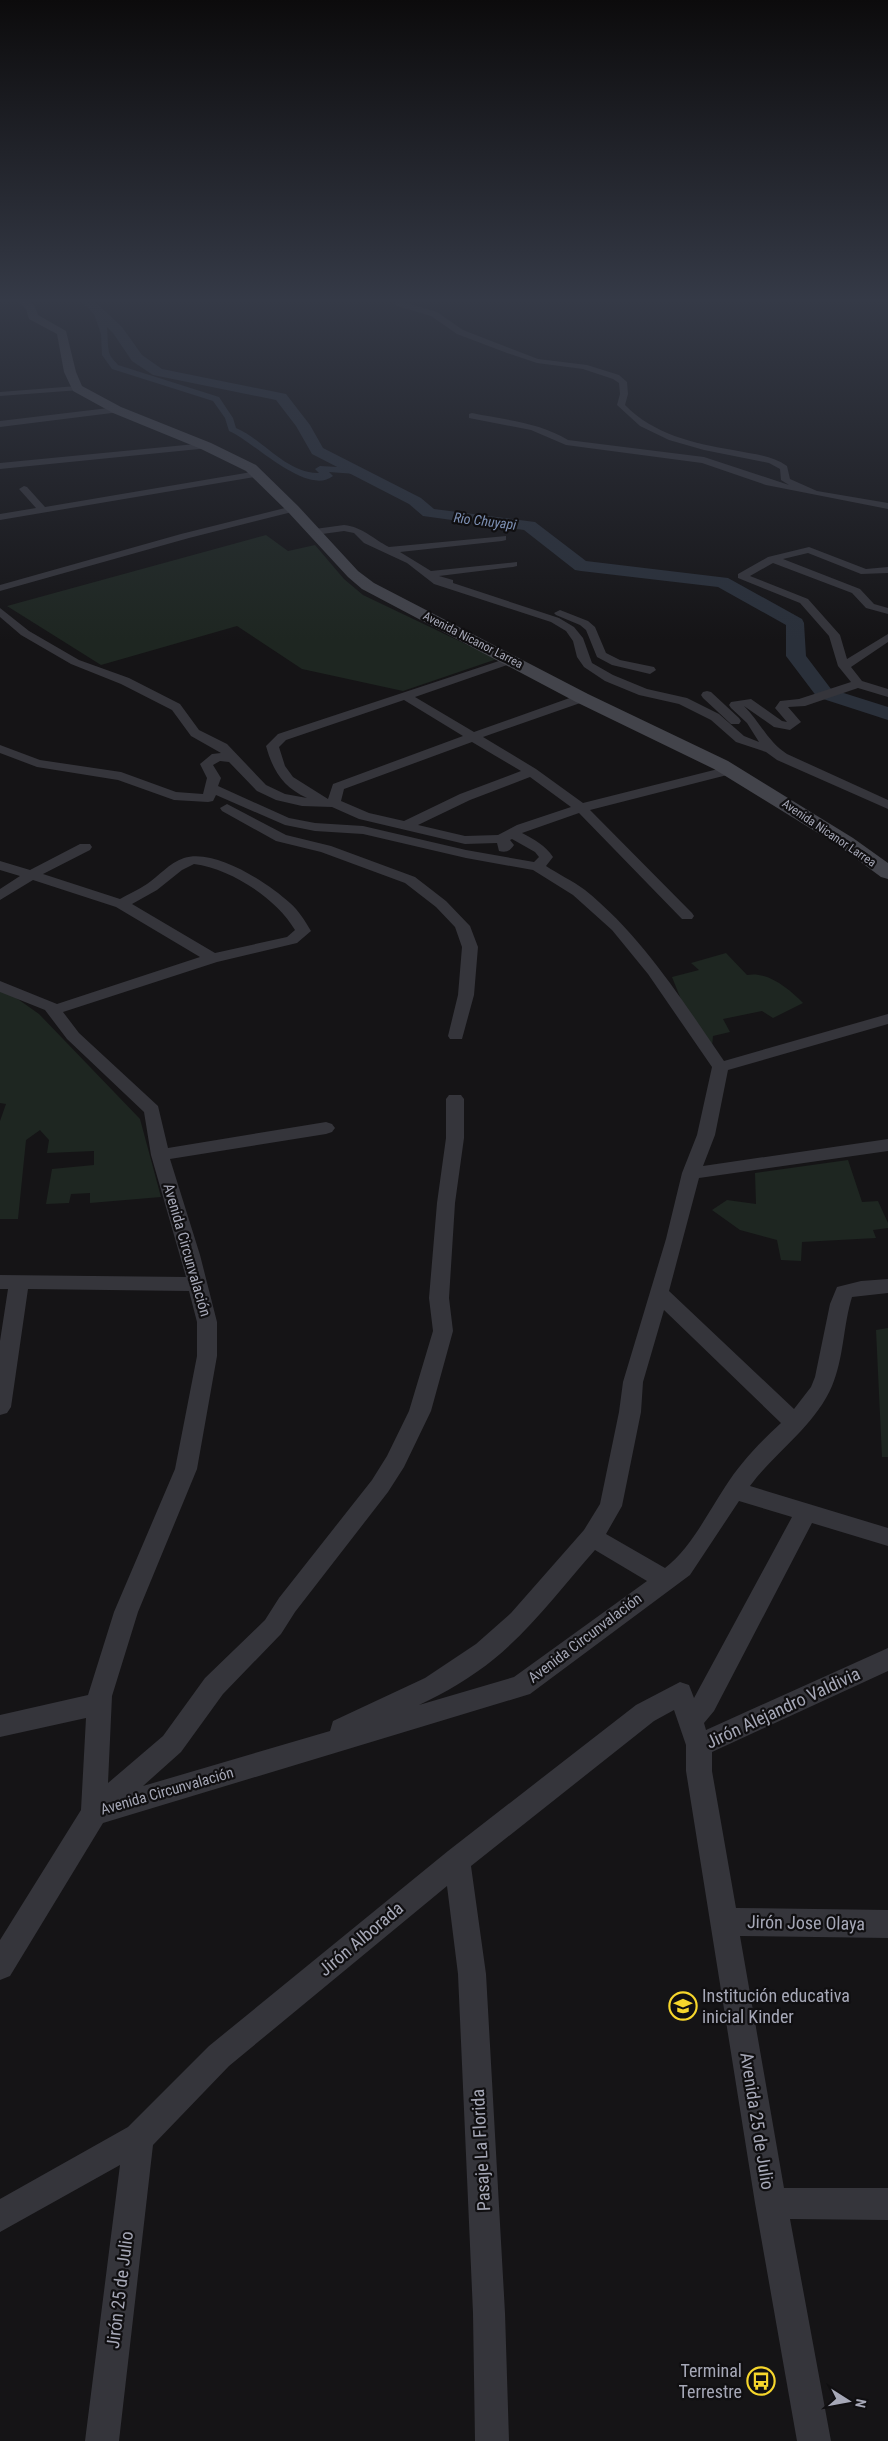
<svg xmlns="http://www.w3.org/2000/svg" width="888" height="2441" viewBox="0 0 888 2441" font-family="'Roboto Condensed',sans-serif">
<style>
.green{fill:#1e2621}
.lines{fill:none;stroke-linecap:round;stroke-linejoin:round}
.canal{fill:#2a303a;fill-rule:evenodd}
.river{fill:#2a303a;fill-rule:evenodd}
.street{fill:#35353b;fill-rule:evenodd}
.secondary{fill:#43444b;fill-rule:evenodd}
.labels{text-anchor:middle;stroke-width:4.5;stroke-linejoin:round;paint-order:stroke}
.far-street-label{font-size:12px;fill:#a6a8b7;stroke:#100f11}
.far-water-label{font-size:14px;font-style:italic;fill:#7c8fb3;stroke:#100f11}
.street-label{font-size:15px;fill:#a6a8b7;stroke:#100f11}
.near-street-label{font-size:18px;fill:#a6a8b7;stroke:#100f11}
.near-poi-label{font-size:18px;fill:#a6a8b7;stroke:#100f11;text-anchor:start}
</style>
<rect width="100%" height="100%" fill="#151416"/>
<!-- green -->
<g class="green">
<path d="M266,535L288,551L315,545L344,579L363,595L497,659L403,691L302,669L237,626L101,665L7,606Z"/>
<path d="M726,953L747,975C768,971 789,989 803,1003L773,1018L762,1011L723,1019L730,1032L713,1036L712,1047L686,1012L672,977L699,970L691,963Z"/>
<path d="M0,991L12,995L39,1014L140,1119L161,1197L90,1203V1193L71,1194L69,1203L46,1204L52,1169L94,1165V1151L47,1153L49,1140L40,1130L26,1140L18,1219H0V1121L6,1104L0,1103Z"/>
<path d="M848,1160L862,1202L878,1201L888,1223V1228L873,1230L876,1238L802,1242L801,1261L781,1260L777,1240L740,1230L712,1210L727,1200L756,1204L755,1173Z"/>
<path d="M888,1328V1457H882L876,1330Z"/>
</g>
<g class="lines">
<!-- canal -->
<path class="canal" d="M97,309C112,317 105,342 110,355C112,359 116,362 118,365L219,397L233,418L236,428C264,440 287,474 319,473L315,469L320,466L356,468L361,471L356,474L329,472L333,476C307,497 253,441 229,431L225,418L213,401L112,369L102,355L101,334L93,311Z"/>
<!-- river -->
<path class="river" d="M78,298H91L122,327L142,355L162,369L286,394L310,425L323,448L421,498L434,509L535,522L586,561L728,578L802,619L804,623L806,656L831,689L888,707V720L817,697L786,656V625L718,587L581,571L575,570L524,530L423,516L409,504L312,454L296,426L276,400L153,375L132,361L113,333Z"/>
<!-- street -->
<g class="street">
<path d="M391,298H399L403,302L437,312L463,330L538,359L587,365L619,375L627,382L628,394L625,405C653,434 695,444 733,450C752,454 771,455 787,466L790,479L817,491L888,503V509L766,485L702,463L566,445L531,430L469,418V414L472,413C505,420 539,422 568,440L704,457L789,485L781,480L780,469L769,463L704,450L669,440L640,426L617,405L620,394L619,383L613,379L583,369L537,363L507,353L457,334L431,316L397,306Z"/>
<path d="M77,386L81,388L80,390L0,396V392Z"/>
<path d="M117,407L121,410L120,412L0,427V421Z"/>
<path d="M206,443L209,444V448L0,469V463Z"/>
<path d="M257,471L260,472V476L0,520V514L36,508L19,489L24,486L27,487L45,507Z"/>
<path d="M293,506L298,509L296,511L189,538L0,591V585L181,534Z"/>
<path d="M344,525C363,527 373,539 389,547L506,536V540L502,541L400,552L431,571L517,562V566L513,567L439,576L453,580V583L559,618L574,627L583,638L592,663L613,675L647,689L687,698L719,714L744,736L759,742L747,723L731,708L729,705L731,702L751,699L782,721L787,722L775,708L780,701L799,699L851,682L838,666L829,636L800,603L738,578V574L768,557L809,547L866,569L888,567V573L861,574L808,553L783,559L860,589L874,604L888,608V614L866,608L852,593L773,563L750,576L808,599L840,635L847,659L888,634V642L851,667L862,681L888,689V697L858,688L805,706L788,707L801,722L790,730L774,727L744,706C760,722 768,742 787,754L888,800V809L777,760L766,752L736,742L711,720L679,704L639,695L605,681L584,667L577,657L573,641L566,631L551,622L434,584L407,563L364,543L354,533L344,531L315,535L310,532L315,529Z"/>
<path d="M0,608L29,631L79,660L129,678L180,704L199,730L227,744L266,785L285,794L307,798C283,787 273,771 266,746L278,734L508,658H516L518,660L516,662L415,697L474,732L578,695H586L588,698L586,701L483,737L536,769L583,803L730,766L737,770L735,773L590,810L692,913L694,916L692,919H682L579,813L522,833C535,840 545,845 553,857L546,866C558,874 573,881 585,890C643,937 682,1000 724,1061L888,1014V1024L728,1070L715,1135L703,1166L888,1139V1151L699,1178L669,1291L794,1409L811,1387L815,1377L830,1304L837,1287L861,1281L888,1279V1293L852,1297C843,1326 844,1358 832,1386C815,1426 775,1452 750,1486L888,1528V1546L812,1523L714,1711L704,1723L706,1730L888,1648V1671L712,1752V1771L736,1908L888,1910V1938L740,1936L784,2188H888V2220L790,2219L831,2441H797L755,2203L686,1771V1745L674,1710L654,1721L471,1866L486,1974L505,2313L509,2441H475L473,2313L458,1974L447,1886L229,2066L153,2145L119,2441H85L120,2165L0,2232V2199L128,2127L209,2046L448,1851L636,1705L680,1682L689,1685L694,1698L792,1517L739,1501L690,1575L530,1694L103,1823L10,1976L0,1980V1940L81,1810L86,1718L0,1737V1715L88,1695L114,1612L175,1469L197,1356V1322L189,1291L28,1289L11,1407L7,1413L0,1415V1341L8,1289H0V1275L186,1277L151,1155L144,1112L67,1039L45,1010L0,992V981L57,1004L200,957L116,907L33,880L0,900V889L20,876L0,870V861L30,870L80,844H90L92,847L90,850L43,874L120,899C128,894 138,890 147,884C159,876 169,863 184,858C215,848 268,883 290,903C299,911 305,921 311,931L297,943L217,962L63,1012L79,1033L158,1106L168,1148L326,1122L332,1124L335,1128L332,1132L326,1134L170,1159L200,1255L217,1322V1356L197,1469L138,1612L112,1696L108,1783L163,1736L205,1678L265,1620L279,1598L372,1480L387,1456L409,1411L433,1331L429,1298L437,1203L446,1138V1099L449,1095H461L464,1099V1138L455,1203L449,1298L453,1331L431,1411L404,1467L388,1492L295,1612L281,1634L223,1694L181,1752L143,1786L330,1731L333,1721L425,1678L476,1644L511,1613L584,1530L600,1504L619,1412L623,1382L666,1239L682,1173L697,1135L712,1067L648,974L612,930L573,895L533,870L466,858L363,834L315,831L285,825L216,795L213,801L208,802L174,800L118,780L37,767L0,753V745L40,760L121,772L176,792L203,794L207,778L200,764L212,754L221,753L191,736L172,710L121,684L71,664L21,635L0,617ZM404,700L463,736L333,784L328,799L293,777L285,766L279,747L286,740ZM472,742L521,771L460,794L404,821L369,813L341,801L344,789ZM220,761L229,762L257,791L276,800L302,806L332,807L359,819L465,844L497,843L499,851C506,853 510,851 514,845L510,840L512,839L535,852L539,857L534,862L466,850L363,826L315,823L289,818L218,786L221,778L213,765ZM530,777L571,807L517,825L498,835L465,836L418,825L470,800ZM194,864C231,869 276,898 295,930L287,937L215,953L132,904L157,890L182,870ZM664,1310L781,1423C760,1442 740,1463 725,1487C707,1514 691,1548 665,1568L606,1534L622,1506L641,1412L643,1382ZM595,1550L647,1581L514,1677L419,1705C445,1693 472,1677 494,1659C532,1628 562,1587 595,1550Z"/>
<path d="M560,610L588,621L595,627L606,653L620,660L654,667L656,670L650,674L612,665L597,657L586,630L580,625L556,615L554,613Z"/>
<path d="M707,691L711,692L739,718L741,721L739,724H731L703,698L701,695L703,692Z"/>
<path d="M227,804L286,835L331,846L415,877L446,901L470,926L478,947L474,995L462,1039H450L448,1036L458,995L462,947L455,927L436,907L405,883L321,852L276,841L222,811L220,808Z"/>
</g>
<!-- secondary -->
<path class="secondary" d="M14,298C27,298 35,302 38,315L66,331L76,372L82,386L121,407L211,443L256,465L298,506L358,571L374,583L588,694L728,761L853,838L888,863V879L881,877L839,846L714,769L576,702L362,589L348,577L288,512L246,471L201,449L113,413L73,391L64,372L57,334L29,319L26,309Z"/>
</g>
<!-- sky -->
<linearGradient id="sky" x2="0" y2="1"><stop stop-color="#0c0b0c"/><stop offset="0.47" stop-color="#353a47"/><stop offset="1" stop-color="#353a47" stop-opacity="0"/></linearGradient>
<rect width="888" height="640" fill="url(#sky)"/>
<!-- icons -->
<defs>
<g id="school-ring" transform="scale(1.4375)"><circle r="9.5" fill="#100f11" stroke="#f6d62c" stroke-width="1.5"/><path d="M0-5L7-2L0 1L-7-2ZM-4 1L0 2.5L4 1V4Q0 6-4 4Z" fill="#f6d62c"/></g>
<g id="bus-ring" transform="scale(1.4375)"><circle r="9.5" fill="#100f11" stroke="#f6d62c" stroke-width="1.5"/><path d="M-5-6H5V4H4V6H2V4H-2V6H-4V4H-5ZM-3.5-4V0h7V-4ZM-3.5 1.2v1.5H-2V1.2ZM2 1.2v1.5H3.5V1.2Z" fill="#f6d62c"/></g>
</defs>
<g fill-rule="evenodd">
<use href="#school-ring" x="683" y="2006"/>
<use href="#bus-ring" x="761" y="2381"/>
</g>
<g class="labels">
<!-- far-street labels -->
<g class="far-street-label">
<text transform="translate(473 640) rotate(27)" y="4">Avenida Nicanor Larrea</text>
<text transform="translate(829 833) rotate(34)" y="4">Avenida Nicanor Larrea</text>
</g>
<!-- far-water labels -->
<g class="far-water-label">
<text transform="translate(485 521) rotate(7)" y="5">Rio Chuyapi</text>
</g>
<!-- street labels -->
<g class="street-label">
<text transform="translate(187 1250) rotate(74)" y="5">Avenida Circunvalación</text>
<text transform="translate(585 1638) rotate(-37)" y="5">Avenida Circunvalación</text>
<text transform="translate(167 1791) rotate(-16)" y="5">Avenida Circunvalación</text>
</g>
<!-- near-street labels -->
<g class="near-street-label">
<text transform="translate(783 1708) rotate(-25)" y="6">Jirón Alejandro Valdivia</text>
<text transform="translate(806 1923) rotate(1)" y="6">Jirón Jose Olaya</text>
<text transform="translate(361 1939) rotate(-40)" y="6">Jirón Alborada</text>
<text transform="translate(757 2121) rotate(81)" y="6">Avenida 25 de Julio</text>
<text transform="translate(481 2150) rotate(-93)" y="6">Pasaje La Florida</text>
<text transform="translate(120 2290) rotate(-83)" y="6">Jirón 25 de Julio</text>
</g>
<!-- near-poi labels -->
<g class="near-poi-label">
<text x="702" y="2002">Institución educativa<tspan x="702" dy="21">inicial Kinder</tspan></text>
<text x="742" y="2377" text-anchor="end">Terminal<tspan x="742" dy="21">Terrestre</tspan></text>
</g>
</g>
<!-- north arrow -->
<g transform="translate(848 2401) rotate(101)" stroke="#100f11" stroke-width="4" paint-order="stroke">
<path d="M0-4L9 19L0 12L-9 19Z" fill="#a6a8b7"/>
<text y="-8" font-size="14" font-weight="bold" text-anchor="middle" fill="#a6a8b7">N</text>
</g>
</svg>
